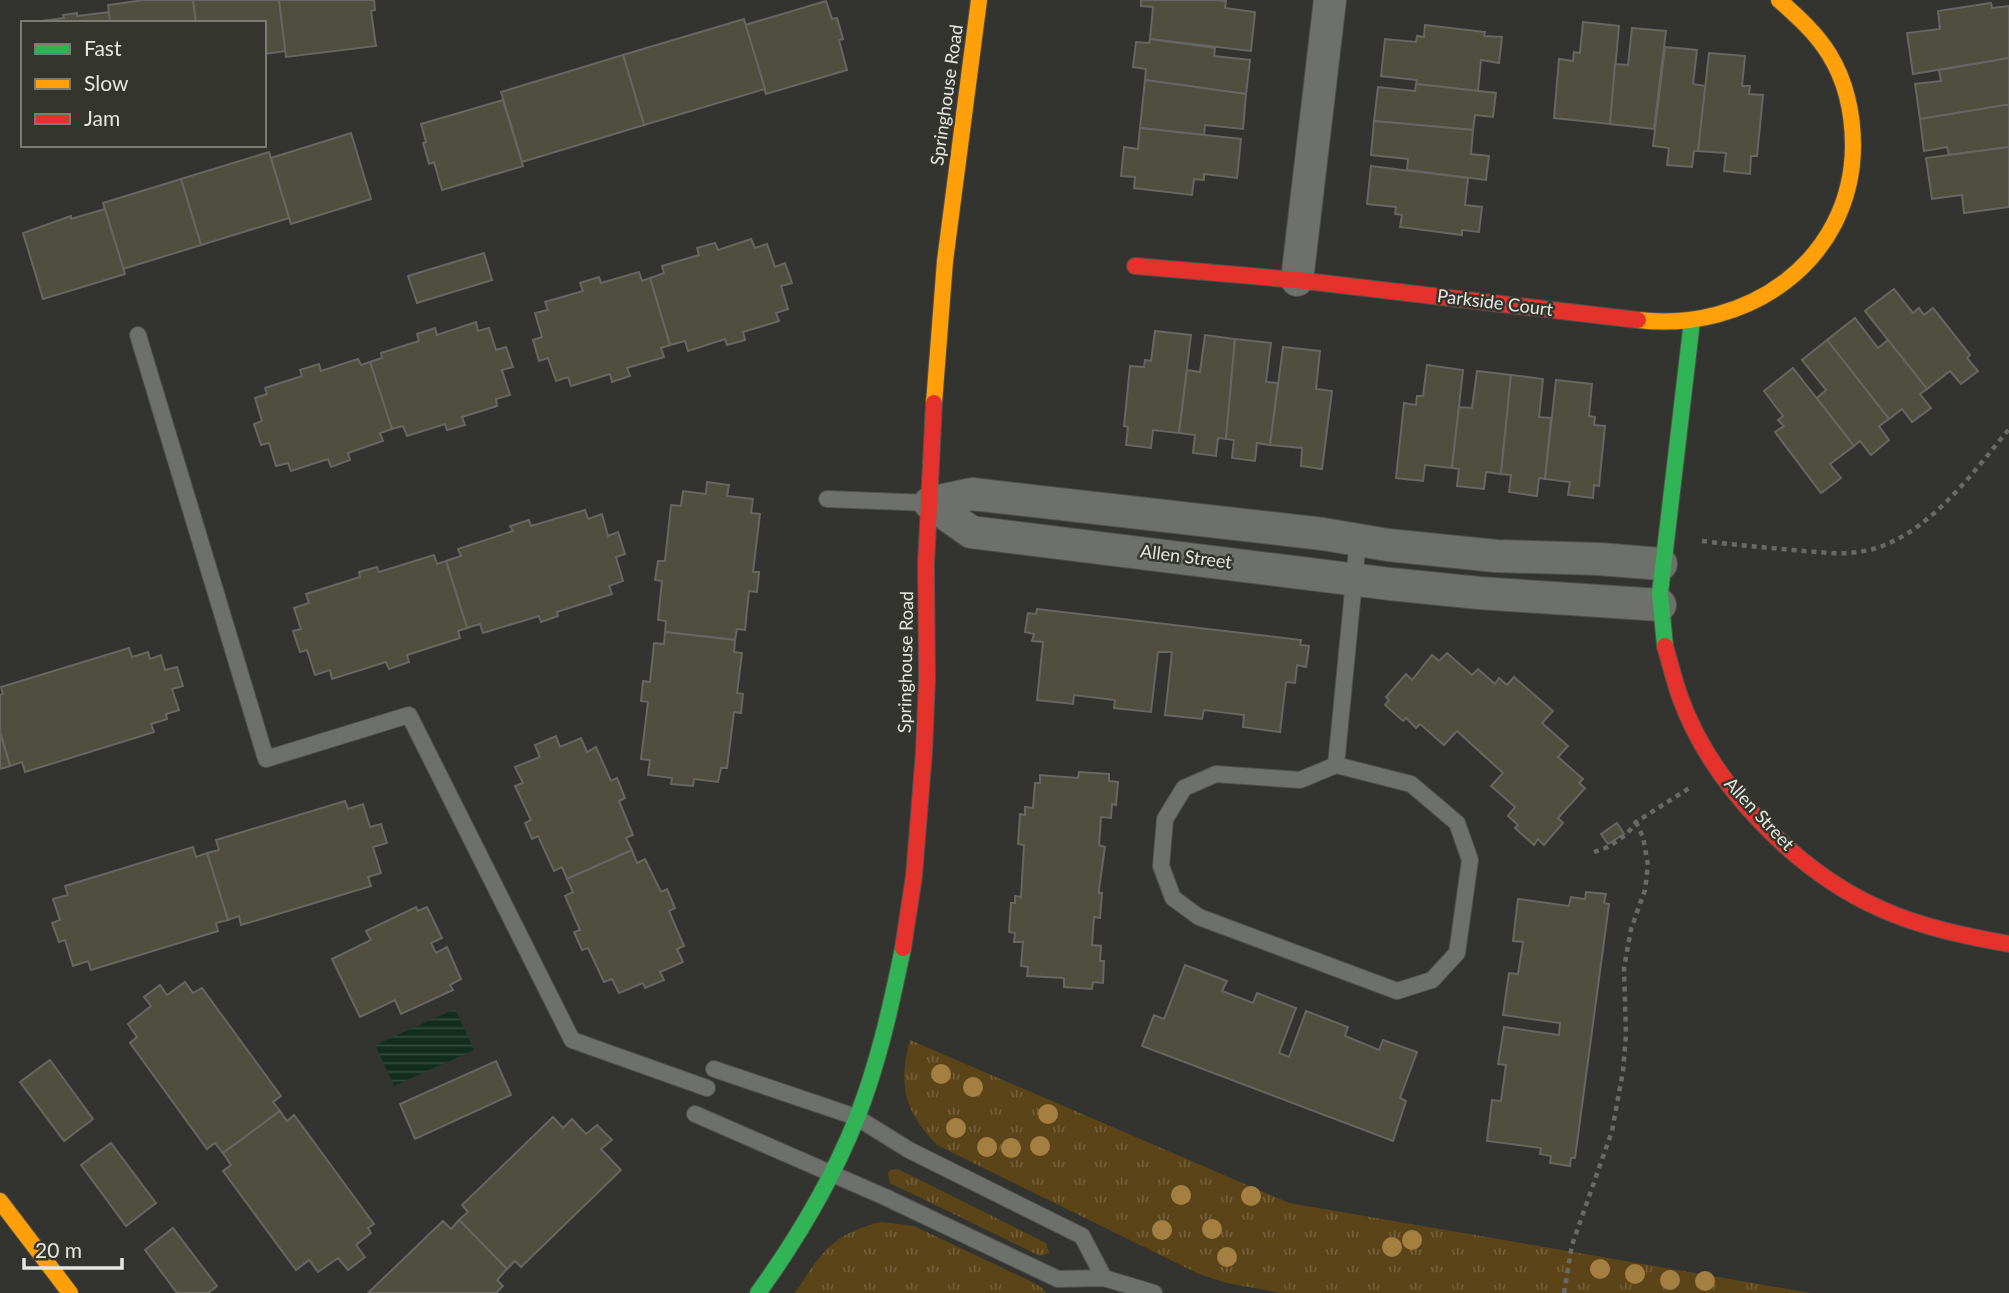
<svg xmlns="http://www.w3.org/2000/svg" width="2009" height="1293" viewBox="0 0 2009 1293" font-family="Lato,sans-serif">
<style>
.grass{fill:url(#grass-tufts)}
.water{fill:url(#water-rules)}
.building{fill:#504e3e;stroke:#666763;stroke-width:2}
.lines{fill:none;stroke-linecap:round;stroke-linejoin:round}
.lane-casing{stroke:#50504d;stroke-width:18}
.street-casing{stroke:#50504d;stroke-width:34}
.fast-casing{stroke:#50504d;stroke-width:18}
.slow-casing{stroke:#50504d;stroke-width:18}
.jam-casing{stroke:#50504d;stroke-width:18}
.path{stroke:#696a66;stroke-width:4.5;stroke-dasharray:5 5;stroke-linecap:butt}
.lane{stroke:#6e706c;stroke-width:16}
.street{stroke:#6e706c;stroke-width:32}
.fast{stroke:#30b455;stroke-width:16}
.slow{stroke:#ff9f0a;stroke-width:16}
.jam{stroke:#e5322d;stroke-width:16}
.tree{fill:#a38041}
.labels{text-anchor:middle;stroke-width:5;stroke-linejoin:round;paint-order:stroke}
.street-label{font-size:18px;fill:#e5e6e1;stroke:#34362e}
</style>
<defs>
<pattern id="grass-tufts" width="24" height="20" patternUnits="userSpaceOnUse" patternTransform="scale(1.75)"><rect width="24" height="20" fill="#5c4419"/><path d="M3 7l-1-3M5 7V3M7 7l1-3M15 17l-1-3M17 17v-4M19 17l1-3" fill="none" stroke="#735f3a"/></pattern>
<pattern id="water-rules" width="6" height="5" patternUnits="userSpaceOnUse" patternTransform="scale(1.75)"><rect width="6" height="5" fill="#122d1e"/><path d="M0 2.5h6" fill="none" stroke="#344b3e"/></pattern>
</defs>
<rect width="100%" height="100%" fill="#333430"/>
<!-- grass -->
<g class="grass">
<path d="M910,1040L1289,1203L1811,1293H1281L1226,1283L1199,1274L937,1145C904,1111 898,1085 910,1040Z"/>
<path d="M898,1169L1046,1243L1049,1253L1040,1256L890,1183L888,1173L890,1170Z"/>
<path d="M881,1222L914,1226L1026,1279L1041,1287L1046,1293H795C822,1252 832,1234 881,1222Z"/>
</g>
<!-- water -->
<path class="water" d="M455,1009L474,1050L394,1086L375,1045Z"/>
<!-- building -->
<g class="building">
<path d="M144,0H193L196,23H110L108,5Z"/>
<path d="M193,0H279L286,51L264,54V23H196Z"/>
<path d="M279,0H374L375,10L371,11L376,46L286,57Z"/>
<path d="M1141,0H1215L1226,1L1225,8L1255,12L1251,51L1150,39L1153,7L1141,6Z"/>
<path d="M826,1L832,19L837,18L843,39L839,40L847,70L766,94L745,25Z"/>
<path d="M1991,3L1992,8L2009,6V58L1913,74L1907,33L1940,29L1938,11Z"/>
<path d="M109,12L110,23H26L64,18L63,15L77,13V16Z"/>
<path d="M744,19L765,89L644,125L623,55Z"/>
<path d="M1583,22L1619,26L1610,124L1554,118L1559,59L1573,61L1574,52L1580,53Z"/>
<path d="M1425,25L1485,32L1484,36L1502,37L1499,63L1481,60L1478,91L1416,84L1417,80L1381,76L1385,39L1416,42L1417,36L1424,37Z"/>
<path d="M1632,28L1666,31L1654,129L1610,124L1615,64L1628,65Z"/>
<path d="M1150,39L1215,48L1214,56L1250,60L1246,94L1145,80L1146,69L1133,67L1136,42L1149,43Z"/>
<path d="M1665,47L1697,50L1693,84L1706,86L1698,151H1694L1692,167L1667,165L1669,148L1653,146Z"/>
<path d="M1709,53L1745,56L1742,86H1750L1749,94L1763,95L1757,156H1751L1750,174L1724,171L1726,153L1698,151Z"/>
<path d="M623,55L644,125L522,162L501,92Z"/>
<path d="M2009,58V105L1920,119L1915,84L1941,81L1939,70Z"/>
<path d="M1145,80L1246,94L1243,129L1205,125L1204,135L1140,128Z"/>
<path d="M1416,84L1496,93L1493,117L1475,115L1473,130L1374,121L1378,87L1415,91Z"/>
<path d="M503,100L523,166L442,190L434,162L429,164L423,143L426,142L421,124Z"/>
<path d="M2005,105H2009V147L1949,155L1947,147L1924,151L1920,119Z"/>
<path d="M1374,121L1473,130L1471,154L1489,156L1486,180L1407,170L1408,159L1371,155Z"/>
<path d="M1140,128L1241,139L1237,178L1204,174V180L1194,179L1192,195L1134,188L1135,177L1121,176L1124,147L1138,149Z"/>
<path d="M351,133L371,199L291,224L271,158Z"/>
<path d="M2009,147V207L1964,213L1962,195L1932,199L1926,158Z"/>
<path d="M269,152L289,218L201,245L181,179Z"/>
<path d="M1371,166L1468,178L1465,205L1482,207L1479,232L1462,230V235L1400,227L1402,215L1395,214L1396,207L1367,204Z"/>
<path d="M181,179L201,245L123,269L103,203Z"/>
<path d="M105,209L125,274L43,299L23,233L71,216V219Z"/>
<path d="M751,239L755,248L767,244L775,267L785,263L792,283L781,286L788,309L776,313L779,321L743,332L745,340L727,345L725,339L688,351L685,341L670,345L650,278L664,273L662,266L699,255L697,248L715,243L718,250Z"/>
<path d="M484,253L492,280L417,303L408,276Z"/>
<path d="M639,272L642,281L650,278L670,345L661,348L664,357L627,368L630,376L612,382L610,374L571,386L568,377L556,381L548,358L539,361L533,340L542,337L535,313L548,310L545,302L583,291L580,283L599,277L601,283Z"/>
<path d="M1894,289L1913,313L1919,308L1924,315L1933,308L1970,355L1967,358L1978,371L1961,384L1950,371L1927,389L1865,311Z"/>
<path d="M1855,318L1878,348L1888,340L1927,389L1920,394L1931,408L1912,422L1902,409L1889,419L1827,340Z"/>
<path d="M476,322L478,331L489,328L496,350L506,347L513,367L502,370L510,395L496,399L497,406L462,417L465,425L447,430L445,424L407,436L403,426L392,429L370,362L382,358L381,353L419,341L417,334L435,328L437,335Z"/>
<path d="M1155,331L1191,335L1179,433L1153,430L1151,448L1126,445L1128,427L1124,426L1130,366L1144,367L1145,360L1151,361Z"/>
<path d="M1205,335L1235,339L1226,439L1218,438L1216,456L1193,453L1195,435L1179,433L1187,370L1200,372Z"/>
<path d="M1235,339L1271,343L1266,382L1278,383L1270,445L1257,443L1255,461L1232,458L1234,440L1226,439Z"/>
<path d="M1827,340L1889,419L1879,426L1889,440L1871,455L1860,441L1854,446L1817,398L1826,390L1802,360Z"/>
<path d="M1283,347L1320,351L1316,389L1332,391L1322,469L1301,466L1302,448L1270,445Z"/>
<path d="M358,359L361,365L370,362L392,429L380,433L383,441L348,453L350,460L331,467L328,459L291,471L288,463L276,466L269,443L261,445L254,424L262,421L255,398L267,394L265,388L302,376L300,370L319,364L321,371Z"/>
<path d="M1427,365L1463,370L1452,468L1425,465L1423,481L1396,478L1404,403L1416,405L1417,396H1423Z"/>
<path d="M1793,368L1854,446L1830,464L1841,478L1821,493L1775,432L1784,426L1778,420L1783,416L1764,391Z"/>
<path d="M1477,371L1511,375L1501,474L1486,472L1484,489L1457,486L1459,469L1452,468L1459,407L1472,408Z"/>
<path d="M1511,375L1543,379L1539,417L1551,418L1545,479L1539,478L1537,496L1509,492L1511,475L1501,474Z"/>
<path d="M1556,380L1592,384L1589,416L1595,417L1594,425L1605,426L1599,486L1594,485L1593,498L1568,495L1570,482L1545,479Z"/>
<path d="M707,482L729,485L727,496L753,499L751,513L760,514L753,572H759L757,592L749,591L745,630L737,629L735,640L665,632L666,621L658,620L662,581L655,580L658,561H665L671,505L681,506L683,491L706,494Z"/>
<path d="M585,510L588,519L602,514L608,536L618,532L625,554L616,557L623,581L609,586L612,594L557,612L558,616L541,622L539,616L483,633L480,624L467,628L446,561L461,556L458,549L513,531L510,526L529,520L531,526Z"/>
<path d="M434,555L437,564L446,561L467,628L458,631L460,638L407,655L409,662L389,669L386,662L332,679L330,670L315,675L307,650L300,652L293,631L301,629L294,608L309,603L306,594L360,577L359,572L377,567L379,572Z"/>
<path d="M1037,609L1301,640L1300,645L1309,646L1306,667L1297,665L1295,683L1286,682L1280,732L1243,727L1244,715L1204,710L1202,719L1165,715L1172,652H1158L1151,712L1114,708L1115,700L1074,695L1073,704L1037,700L1043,642L1032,641L1034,634L1025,632L1028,613L1036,614Z"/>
<path d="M665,632L735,640L734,652L742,653L737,693L743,694L741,713L734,712L727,768H721L718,782L694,779L693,786L671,784L672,778L648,775L650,760L641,759L648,702L641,701L643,681L650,682L654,643L664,644Z"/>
<path d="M129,648L132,657L148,652L150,659L161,655L165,670L177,667L183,686L172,689L179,710L166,714L167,719L151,724L154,732L25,772L22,762L10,766L0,732V695L3,694L1,687Z"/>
<path d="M1447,653L1472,675L1478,669L1495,684L1499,678L1507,685L1514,677L1553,711L1542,723L1568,746L1558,757L1583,779L1579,783L1585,788L1558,818L1563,823L1544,845L1538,839L1534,845L1515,828L1518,825L1508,816L1515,807L1491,786L1503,773L1457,731L1444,745L1420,724L1416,728L1406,718L1403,721L1385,705L1389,700L1386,697L1406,674L1412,680L1432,655L1439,661Z"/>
<path d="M0,732L10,766L0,769Z"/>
<path d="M556,736L560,747L581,738L587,752L596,747L611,781L617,778L625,798L619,801L633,835L626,838L632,850L567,879L562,867L554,871L538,836L532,839L525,823L531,820L515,786L523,783L515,767L540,757L535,745Z"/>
<path d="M1079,772L1109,774V781L1118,782L1116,805L1112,804L1111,818L1101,817L1099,845L1105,847L1099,889V893H1102L1100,918L1094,917L1092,945L1101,946L1100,961H1104L1103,983L1093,982L1092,989L1064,987V978L1027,976L1028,967L1021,966L1023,942H1014L1015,933L1009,932L1011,903H1015V896L1021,897L1024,845L1018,844L1020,814L1025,815V807L1033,808L1035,783H1040V775L1078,778Z"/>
<path d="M345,801L348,809L363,804L370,827L381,824L387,843L373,847L381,873L368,877L371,886L241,925L239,916L228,920L207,853L219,850L216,840Z"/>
<path d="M1617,823L1624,834L1608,844L1601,834Z"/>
<path d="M193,847L196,857L207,853L228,920L216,923L218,931L91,970L88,961L73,966L65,940L59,942L52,923L60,920L53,899L68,895L65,886Z"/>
<path d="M632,850L637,863L645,859L661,892L667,889L675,908L669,911L684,946L677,949L683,962L660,972L664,980L645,988L643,983L619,993L612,979L604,982L588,948L582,950L574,932L580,930L565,896L573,892L567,879Z"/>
<path d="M1586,892L1606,894L1604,903L1609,904L1575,1158H1571L1570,1166L1550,1163L1551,1156L1540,1154L1541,1148L1487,1141L1492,1100L1501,1101L1506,1065L1498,1064L1504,1027L1559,1035L1560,1023L1503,1015L1509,973L1518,974L1523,942L1513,941L1518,899L1569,906L1571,897L1585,899Z"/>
<path d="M416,907L418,911L427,907L442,938L431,943L436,953L447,947L461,979L450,985L453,990L401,1014L395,1000L360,1017L332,959L371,940L366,931Z"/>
<path d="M1185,965L1227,981L1222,991L1253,1003L1257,993L1296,1008L1279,1053L1289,1057L1306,1011L1348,1027L1345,1036L1379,1050L1383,1040L1417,1052L1400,1098L1406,1101L1393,1141L1142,1046L1154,1015L1164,1019Z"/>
<path d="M185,982L193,993L202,988L281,1096L273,1102L280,1111L223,1153L215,1143L207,1149L130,1043L137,1037L128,1024L151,1006L144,997L160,985L167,995Z"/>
<path d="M50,1060L93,1119L64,1141L20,1082Z"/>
<path d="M496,1061L511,1095L415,1139L400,1104Z"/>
<path d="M280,1111L287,1121L294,1115L374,1224L368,1228L371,1233L356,1245L365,1257L348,1270L338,1258L318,1272L309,1260L296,1270L223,1171L231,1165L223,1153Z"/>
<path d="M553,1117L563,1128L572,1119L586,1134L597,1125L612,1140L601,1149L621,1170L521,1267L515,1261L507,1269L459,1220L468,1212L462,1205Z"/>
<path d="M111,1143L156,1203L126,1226L81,1165Z"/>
<path d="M459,1220L507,1269L497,1280L503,1286L496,1293H368L443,1221L451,1229Z"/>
<path d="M173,1228L217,1286L208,1293H177L145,1250Z"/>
</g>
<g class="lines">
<!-- lane casing -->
<g class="lane-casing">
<g id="lane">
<path d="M138,335L266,759L409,715L572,1040L707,1088"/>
<path d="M827,499L930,503"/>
<path d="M1336,765L1411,784L1457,823L1470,860L1457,953L1432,980L1397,991L1199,917L1173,898L1161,866L1165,819L1184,788L1216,774L1300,780L1336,765L1358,540"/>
<path d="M714,1069L856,1117L909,1150L1082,1236L1104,1278"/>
<path d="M695,1114L885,1197L1058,1279L1104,1278L1154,1293"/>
</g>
</g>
<!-- street casing -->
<g class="street-casing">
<g id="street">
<path d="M1297,280L1330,0"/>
<path d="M930,503L971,532L1390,584L1479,593L1660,605"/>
<path d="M930,503L972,494L1323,534L1388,545L1496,556L1599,559L1661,564"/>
</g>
</g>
<!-- fast casing -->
<g class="fast-casing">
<g id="fast">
<path d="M1665,646L1660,593L1692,321"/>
<path d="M758,1293C797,1239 831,1182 856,1120C878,1065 891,1006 903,948"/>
</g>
</g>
<!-- slow casing -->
<g class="slow-casing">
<g id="slow">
<path d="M1638,320C1747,333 1852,261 1853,146C1853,115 1846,81 1829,54C1816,33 1798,17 1779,0"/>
<path d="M934,403L945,261L979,0"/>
<path d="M0,1201L70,1293"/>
</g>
</g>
<!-- jam casing -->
<g class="jam-casing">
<g id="jam">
<path d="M1135,266L1297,280L1638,320"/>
<path d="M1665,646C1670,663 1674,680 1680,697C1711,784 1797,872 1881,909C1921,927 1965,936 2009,944"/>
<path d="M903,948L914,876L924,752L927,679L926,564L934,403"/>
</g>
</g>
<!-- path -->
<g class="path">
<path d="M1702,541C1736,545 1770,548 1804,551C1822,552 1841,555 1858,552C1922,544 1971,475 2009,429"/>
<path d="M1594,852L1608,847L1627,834L1636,822L1691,787"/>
<path d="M1564,1293L1572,1245L1612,1131L1623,1071L1626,1035L1624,968L1631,929L1645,890L1648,865L1643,837L1636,822"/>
</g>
<!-- lane -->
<use href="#lane" class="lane"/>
<!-- street -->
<use href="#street" class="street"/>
<!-- fast -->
<use href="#fast" class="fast"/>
<!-- slow -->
<use href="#slow" class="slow"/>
<!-- jam -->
<use href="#jam" class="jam"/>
</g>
<!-- trees -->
<g class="tree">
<circle cx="941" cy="1074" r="10"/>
<circle cx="973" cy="1087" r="10"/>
<circle cx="1048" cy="1114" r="10"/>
<circle cx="956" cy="1128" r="10"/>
<circle cx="1040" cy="1146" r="10"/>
<circle cx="987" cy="1147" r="10"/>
<circle cx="1011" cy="1148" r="10"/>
<circle cx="1181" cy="1195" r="10"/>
<circle cx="1251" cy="1196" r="10"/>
<circle cx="1212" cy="1229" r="10"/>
<circle cx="1162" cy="1230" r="10"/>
<circle cx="1412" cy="1240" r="10"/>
<circle cx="1392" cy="1247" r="10"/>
<circle cx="1227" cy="1257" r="10"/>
<circle cx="1600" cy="1269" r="10"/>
<circle cx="1635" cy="1274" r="10"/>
<circle cx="1670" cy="1280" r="10"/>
<circle cx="1705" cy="1281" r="10"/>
</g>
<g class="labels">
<!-- street labels -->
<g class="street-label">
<text transform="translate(947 95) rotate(-82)" y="6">Springhouse Road</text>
<text transform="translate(1495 303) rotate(7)" y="6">Parkside Court</text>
<text transform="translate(1186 557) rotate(7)" y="6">Allen Street</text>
<text transform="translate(906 662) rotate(-89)" y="6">Springhouse Road</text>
<text transform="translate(1759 814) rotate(47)" y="6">Allen Street</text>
</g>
</g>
<!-- legend -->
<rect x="21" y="21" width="245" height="126" fill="#34362e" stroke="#7b7c76" stroke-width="2"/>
<rect x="35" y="44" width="35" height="10" fill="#30b455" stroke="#7b7c76" stroke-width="2"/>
<text x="84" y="56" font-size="21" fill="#e5e6e1">Fast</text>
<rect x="35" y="79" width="35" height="10" fill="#ff9f0a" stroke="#7b7c76" stroke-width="2"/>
<text x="84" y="91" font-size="21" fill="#e5e6e1">Slow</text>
<rect x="35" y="114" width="35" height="10" fill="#e5322d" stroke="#7b7c76" stroke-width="2"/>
<text x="84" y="126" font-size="21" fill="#e5e6e1">Jam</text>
<!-- scale -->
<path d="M24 1258v10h98v-10" fill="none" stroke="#e5e6e1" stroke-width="3.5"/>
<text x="35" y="1258" font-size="21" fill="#e5e6e1" stroke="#34362e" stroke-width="5" paint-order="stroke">20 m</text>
</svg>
